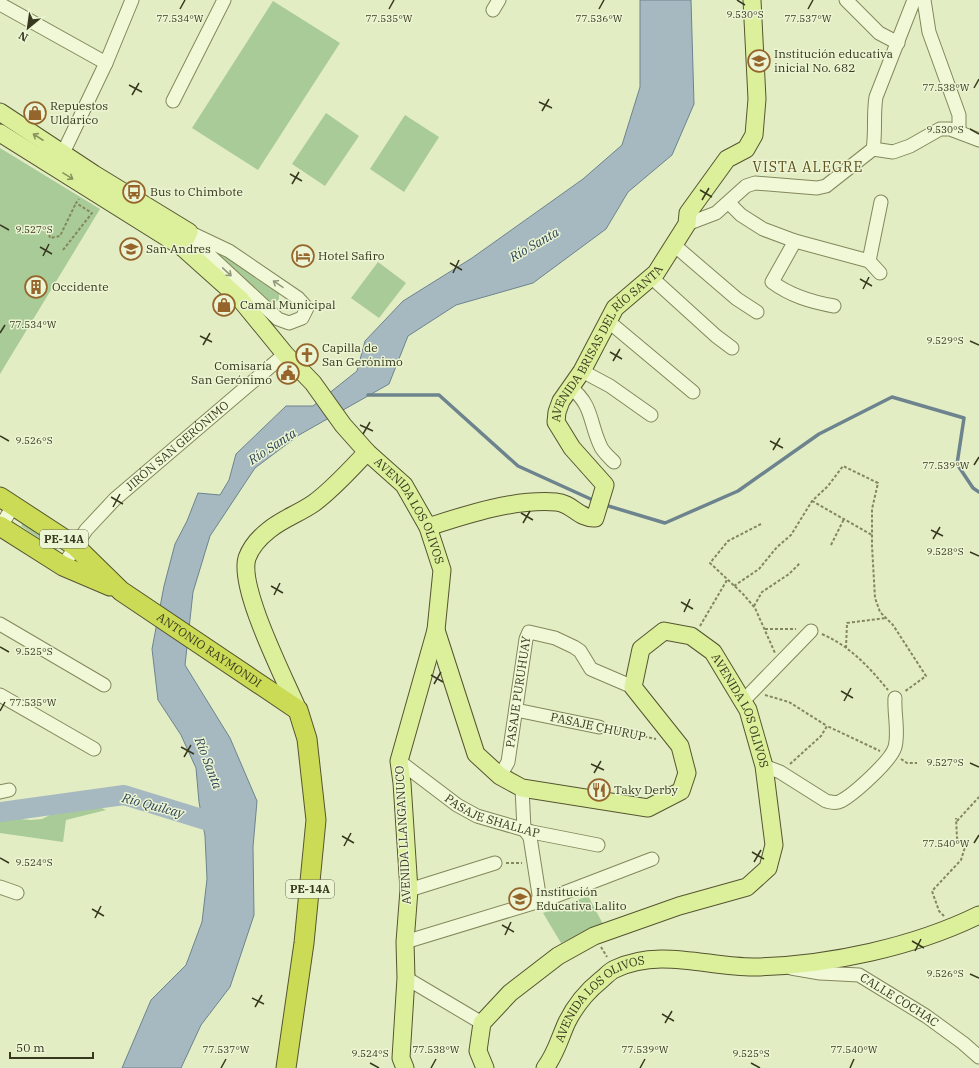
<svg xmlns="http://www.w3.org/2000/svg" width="979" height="1068" viewBox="0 0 979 1068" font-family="'IBM Plex Serif',serif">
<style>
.green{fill:#a9cb98}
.water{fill:#a6b9c0;stroke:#6d848e}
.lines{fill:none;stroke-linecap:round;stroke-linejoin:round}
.stream{stroke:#6d848e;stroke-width:3.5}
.river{stroke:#a6b9c0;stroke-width:20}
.minor-casing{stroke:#84875b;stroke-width:15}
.major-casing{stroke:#55552f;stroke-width:19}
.highway-casing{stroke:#55552f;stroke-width:21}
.path{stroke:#84875b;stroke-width:2;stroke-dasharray:3 2;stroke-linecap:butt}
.minor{stroke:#f0f8d7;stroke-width:13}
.major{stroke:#dcf09c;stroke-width:17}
.highway{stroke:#ccdb56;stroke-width:19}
.oneway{stroke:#8a945d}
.oneway2{stroke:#94987a}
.ticks{fill:none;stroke:#37381e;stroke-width:1.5}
.labels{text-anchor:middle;stroke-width:3;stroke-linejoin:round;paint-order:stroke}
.shield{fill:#ecf5d3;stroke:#6d7154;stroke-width:1}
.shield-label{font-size:11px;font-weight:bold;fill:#37381e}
.poi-label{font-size:12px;fill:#37381e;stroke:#ecf5d3;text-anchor:start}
.street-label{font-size:12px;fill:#37381e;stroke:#ecf5d3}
.water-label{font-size:13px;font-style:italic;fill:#2e4357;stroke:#ecf5d3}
.quarter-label{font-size:14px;letter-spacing:1px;fill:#63531f;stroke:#ecf5d3}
.ticks-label{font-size:10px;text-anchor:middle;fill:#37381e;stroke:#ecf5d3;stroke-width:3;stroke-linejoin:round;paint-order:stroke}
</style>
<rect width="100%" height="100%" fill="#e3edc4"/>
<!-- green -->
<g class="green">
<path d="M273,1L340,43L258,170L192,128Z"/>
<path d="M326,113L359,136L325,186L292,164Z"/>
<path d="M405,115L439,137L404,192L370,169Z"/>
<path d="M0,148L100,209L0,374Z"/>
<path d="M209,246L239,262L279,291V300L272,304Z"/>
<path d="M378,262L406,283L379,318L351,298Z"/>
<path d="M26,518L61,545L56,550L21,526Z"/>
<path d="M93,804L106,810L66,820L63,842L0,833V817L31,820L42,819L50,815L81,805Z"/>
<path d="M588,896L603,924L561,943L543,913Z"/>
</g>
<!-- water -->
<path class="water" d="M640,0H691L694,104L672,155L628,192L606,229L533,283L456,305L408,336L389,384L299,435L255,468L210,536L193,592L185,665L230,738L257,801L253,847L254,915L230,987L201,1025L181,1068H122L151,1000L186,965L202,922L207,879L205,836L199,802L196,768L181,735L158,700L152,649L164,586L175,544L187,521L198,493L220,495L229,480L236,454L286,406H313L357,371L365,341L403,301L472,258L583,179L622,145L640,87Z"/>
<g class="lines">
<!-- stream -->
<g class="stream">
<path d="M368,395H439L518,466L595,501"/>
<path d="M605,505L665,523L738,491L819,434L892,397L964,418L957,464L973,488L979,492"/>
</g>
<!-- river -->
<path class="river" d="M0,812L124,795L228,827"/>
<!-- minor casing -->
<g class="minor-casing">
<g id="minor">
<path d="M846,0L879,33L898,43"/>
<path d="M924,0L929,32L959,115V131"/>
<path d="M0,4L106,63"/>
<path d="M493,10L499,0"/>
<path d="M173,101L224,0"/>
<path d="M873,149L893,152L910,146L940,129H950L979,140"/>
<path d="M63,153L106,63L132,0"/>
<path d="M729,203L741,215L763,229L795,241L869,261L880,273"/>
<path d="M687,224L716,213L746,186L755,183L817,188L826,186L873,149C876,132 873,115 876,97L914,0"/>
<path d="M187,238L208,254L278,319L289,323L302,318L307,308L298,298L229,251L189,232"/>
<path d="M795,241L772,282C791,296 811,302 834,306"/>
<path d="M674,245L737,299L757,312"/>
<path d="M869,261L881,202"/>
<path d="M651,277L716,336L732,348"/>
<path d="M608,321L693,392"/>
<path d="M582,371L610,386L651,415"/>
<path d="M570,387C593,405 589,421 600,445C602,451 609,457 614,462"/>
<path d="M0,528L13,506"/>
<path id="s1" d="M63,566L86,530L115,499L285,354"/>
<path d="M0,624L104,685"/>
<path d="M0,695L94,749"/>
<path d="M743,701L811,631"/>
<path d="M516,710L599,727"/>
<path id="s2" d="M399,761L457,805L477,816L532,832L598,845"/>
<path d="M764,766L780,772L826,801C831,802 836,804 841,801C854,794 891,761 895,747C899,732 894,714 895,698"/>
<path id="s3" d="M500,776L508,762L526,639L529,632L555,638L574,647L580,651L591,669L633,687"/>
<path d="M522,788L524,829L530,837L540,901"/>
<path d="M0,792L9,790"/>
<path d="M0,887L17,893"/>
<path d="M409,890L495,863"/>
<path d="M405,942L553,897L652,859"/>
<path id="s4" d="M791,968L820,973L859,975L926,1016L963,1043L979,1057"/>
<path d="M406,978L482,1023"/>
</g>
</g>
<!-- major casing -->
<g class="major-casing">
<g id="major">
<path d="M0,112L94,174L189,232L182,247"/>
<path id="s5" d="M0,133L182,247L240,299L285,354L313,383L343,425L367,452L404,485L428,527L442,570L436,630L476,754L500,776L522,788L648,808L681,791L687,773L680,746L633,687L641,649L664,631L691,636L713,652L748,710L764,766L774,845L768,868L747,887L679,906L594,936L558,956L510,993L482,1023L478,1051L485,1068"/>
<path id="s6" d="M428,527C468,514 513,499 556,502C572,503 579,519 595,518L605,485L572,448L556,422L557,412L561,401L582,371L615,308L656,273L687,224L688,213L727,159L746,149L754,135L757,99L752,0"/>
<path d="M298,710C285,679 238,588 247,558C251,547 260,537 269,530C282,519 300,513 314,503C333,489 350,470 367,452"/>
<path d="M405,1068L401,1058L406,978L405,942L409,890L402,783L399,761L436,630"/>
<path id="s7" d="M545,1068C556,1054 560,1037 567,1022C576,1004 586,992 601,980C606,976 610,971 615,969C660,947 710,968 756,967C829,965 914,947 979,915"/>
</g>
</g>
<!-- highway casing -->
<g class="highway-casing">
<g id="highway">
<path id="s8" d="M0,497L75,546L121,591L298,710L307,739L316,820L304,943L286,1068"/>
<path d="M0,526L63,566L110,586"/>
</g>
</g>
<!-- path -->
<g class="path">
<path d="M48,230L50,238L60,236L76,203"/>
<path d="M63,250L92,213L76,203L79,199"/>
<path d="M812,501L872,535"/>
<path d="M761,524L728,541L710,563L743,594L755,608L775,653"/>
<path d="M831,545L844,519"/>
<path d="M734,586L759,569L777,547L791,535L812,501L828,486L843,466L878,483L872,509V546L875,598L880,612L893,625L926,676L904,692"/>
<path d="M754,606L762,592L789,574L800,563"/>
<path d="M700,626L727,580"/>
<path d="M765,629H796"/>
<path d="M822,634C851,647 868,666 888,690"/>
<path d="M846,648L847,623L886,618"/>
<path d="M765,695L789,702L827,726"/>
<path d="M610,729L656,739"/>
<path d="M901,759L907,763H917"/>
<path d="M790,764L821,736L827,726L880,751"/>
<path d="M957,821L979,797"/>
<path d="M506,863H522"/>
<path d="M944,916L939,911L932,891L961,860L965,847L957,838L956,818"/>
<path d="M601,947L607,957"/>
</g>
<!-- minor -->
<use href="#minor" class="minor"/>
<!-- major -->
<use href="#major" class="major"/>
<!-- highway -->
<use href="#highway" class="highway"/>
</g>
<!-- one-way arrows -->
<defs><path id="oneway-shaft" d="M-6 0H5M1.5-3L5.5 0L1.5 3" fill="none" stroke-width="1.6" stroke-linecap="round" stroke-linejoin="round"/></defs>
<g class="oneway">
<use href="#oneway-shaft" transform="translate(38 137) rotate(-147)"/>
<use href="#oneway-shaft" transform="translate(68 176) rotate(32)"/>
</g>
<g class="oneway2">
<use href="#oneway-shaft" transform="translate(227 272) rotate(43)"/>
<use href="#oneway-shaft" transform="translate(278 284) rotate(-146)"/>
</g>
<!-- ticks -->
<path class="ticks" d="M737,0L745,5M180,9L185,0M389,9L394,0M599,9L604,0M808,9L813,0M129,85L142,92M974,88L979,79M132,95L139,83M539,102L552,108M542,111L549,99M970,129L979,134M290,174L302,181M292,184L299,172M700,190L712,197M702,200L709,188M0,225L9,230M40,247L52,254M43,256L49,244M450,263L462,270M453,273L459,260M860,279L872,286M863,289L869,277M0,333L5,325M200,336L212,342M970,341L979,345M203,345L210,333M610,352L622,359M613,361L620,349M360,425L373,431M363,434L370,422M0,436L9,441M770,441L783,448M773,450L780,438M974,465L979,457M111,497L123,504M113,507L120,494M521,513L533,520M523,523L530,511M931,530L943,536M933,539L940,527M970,552L979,556M271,586L283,593M274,595L280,583M681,602L693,609M684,612L690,599M0,647L9,652M431,675L443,682M434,684L441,672M841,691L853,698M844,701L851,688M0,711L5,702M181,747L194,754M184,757L191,745M970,763L979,767M591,764L604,770M594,773L601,761M342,836L354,843M974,843L979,835M344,846L351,833M752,852L764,859M0,858L9,863M754,862L761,850M92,909L104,916M95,918L101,906M502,925L514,932M505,935L511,922M912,941L924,948M915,951L921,939M970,974L979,978M252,998L264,1004M255,1007L262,995M662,1014L674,1021M665,1023L672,1011M370,1063L379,1068M751,1063L760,1068M221,1068L226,1059M431,1068L436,1059M640,1068L645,1059M850,1068L854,1059"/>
<!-- icons -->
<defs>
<g id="school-ring" transform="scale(1.15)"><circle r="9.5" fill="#ecf5d3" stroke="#95652c" stroke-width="1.5"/><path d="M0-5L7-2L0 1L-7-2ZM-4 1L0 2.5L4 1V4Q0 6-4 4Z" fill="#95652c"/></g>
<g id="shop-ring" transform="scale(1.15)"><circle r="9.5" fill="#ecf5d3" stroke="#95652c" stroke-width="1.5"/><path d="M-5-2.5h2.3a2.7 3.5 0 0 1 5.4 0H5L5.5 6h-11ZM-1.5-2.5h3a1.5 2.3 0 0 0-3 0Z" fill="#95652c"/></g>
<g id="bus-ring" transform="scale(1.15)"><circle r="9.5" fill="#ecf5d3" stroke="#95652c" stroke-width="1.5"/><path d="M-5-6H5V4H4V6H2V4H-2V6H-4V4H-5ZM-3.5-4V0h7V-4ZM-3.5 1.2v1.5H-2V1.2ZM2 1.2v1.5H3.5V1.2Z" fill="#95652c"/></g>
<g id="hotel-ring" transform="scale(1.15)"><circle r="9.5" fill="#ecf5d3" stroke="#95652c" stroke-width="1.5"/><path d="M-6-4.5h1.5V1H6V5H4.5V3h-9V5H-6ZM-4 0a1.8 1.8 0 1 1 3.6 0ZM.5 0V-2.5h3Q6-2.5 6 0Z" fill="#95652c"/></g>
<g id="building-ring" transform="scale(1.15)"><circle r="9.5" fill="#ecf5d3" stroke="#95652c" stroke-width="1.5"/><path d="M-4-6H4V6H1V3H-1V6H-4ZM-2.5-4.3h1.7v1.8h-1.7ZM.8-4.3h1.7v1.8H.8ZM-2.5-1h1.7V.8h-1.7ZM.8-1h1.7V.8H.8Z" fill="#95652c"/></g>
<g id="church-ring" transform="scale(1.15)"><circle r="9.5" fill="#ecf5d3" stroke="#95652c" stroke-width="1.5"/><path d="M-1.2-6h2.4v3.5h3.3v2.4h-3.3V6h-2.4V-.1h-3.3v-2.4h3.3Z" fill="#95652c"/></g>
<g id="civic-ring" transform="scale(1.15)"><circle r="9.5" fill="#ecf5d3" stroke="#95652c" stroke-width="1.5"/><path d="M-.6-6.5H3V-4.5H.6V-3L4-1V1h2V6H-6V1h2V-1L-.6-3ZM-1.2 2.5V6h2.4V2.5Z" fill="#95652c"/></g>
<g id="restaurant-ring" transform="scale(1.15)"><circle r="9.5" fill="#ecf5d3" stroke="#95652c" stroke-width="1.5"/><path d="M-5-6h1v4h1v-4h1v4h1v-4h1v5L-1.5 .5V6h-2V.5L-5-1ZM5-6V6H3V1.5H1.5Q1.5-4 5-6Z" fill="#95652c"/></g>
</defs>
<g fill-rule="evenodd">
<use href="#school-ring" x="759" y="61"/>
<use href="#shop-ring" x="35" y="113"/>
<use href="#bus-ring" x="134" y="192"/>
<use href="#school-ring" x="131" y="249"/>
<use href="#hotel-ring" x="303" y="256"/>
<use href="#building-ring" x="36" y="287"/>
<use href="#shop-ring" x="224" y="305"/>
<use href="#church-ring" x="307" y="355"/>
<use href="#civic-ring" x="288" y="373"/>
<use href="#restaurant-ring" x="599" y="790"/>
<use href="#school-ring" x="520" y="899"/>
</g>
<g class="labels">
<!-- shield labels -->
<g class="shield">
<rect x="40" y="530" width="48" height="18" rx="3"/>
<rect x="286" y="880" width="48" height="18" rx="3"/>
</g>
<g class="shield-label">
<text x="64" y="543">PE-14A</text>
<text x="310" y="893">PE-14A</text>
</g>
<!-- poi labels -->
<g class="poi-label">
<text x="774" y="58">Institución educativa<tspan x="774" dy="14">inicial No. 682</tspan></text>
<text x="50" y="110">Repuestos<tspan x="50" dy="14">Uldarico</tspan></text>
<text x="150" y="196">Bus to Chimbote</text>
<text x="146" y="253">San Andres</text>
<text x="318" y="260">Hotel Safiro</text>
<text x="52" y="291">Occidente</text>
<text x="240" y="309">Camal Municipal</text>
<text x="322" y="352">Capilla de<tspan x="322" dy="14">San Gerónimo</tspan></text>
<text x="272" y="370" text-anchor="end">Comisaría<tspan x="272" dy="14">San Gerónimo</tspan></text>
<text x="614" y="794">Taky Derby</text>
<text x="536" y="896">Institución<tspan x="536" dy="14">Educativa Lalito</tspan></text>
</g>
<!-- street labels -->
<g class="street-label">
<text dy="4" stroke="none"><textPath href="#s6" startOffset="384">AVENIDA BRISAS DEL RÍO SANTA</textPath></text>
<text dy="4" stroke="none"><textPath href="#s1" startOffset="167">JIRÓN SAN GERÓNIMO</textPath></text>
<text dy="4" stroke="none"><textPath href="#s5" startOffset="566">AVENIDA LOS OLIVOS</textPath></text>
<text dy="4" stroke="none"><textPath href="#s8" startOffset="260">ANTONIO RAYMONDI</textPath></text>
<text dy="4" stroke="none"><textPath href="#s3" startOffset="87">PASAJE PURUHUAY</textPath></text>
<text dy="4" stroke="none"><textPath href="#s5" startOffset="1358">AVENIDA LOS OLIVOS</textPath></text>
<text transform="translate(598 727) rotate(12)" y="4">PASAJE CHURUP</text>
<text dy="4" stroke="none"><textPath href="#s2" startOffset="110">PASAJE SHALLAP</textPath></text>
<text transform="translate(403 835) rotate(-93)" y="4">AVENIDA LLANGANUCO</text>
<text dy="4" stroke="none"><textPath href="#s4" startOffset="116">CALLE COCHAC</textPath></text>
<text dy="4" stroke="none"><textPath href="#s7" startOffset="92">AVENIDA LOS OLIVOS</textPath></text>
</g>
<!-- water labels -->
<g class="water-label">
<text transform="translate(534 244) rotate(-30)" y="5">Río Santa</text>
<text transform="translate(272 446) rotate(-33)" y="5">Río Santa</text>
<text transform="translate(209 763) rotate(69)" y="5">Río Santa</text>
<text transform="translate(153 805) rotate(15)" y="5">Río Quilcay</text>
</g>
<!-- quarter labels -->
<g class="quarter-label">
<text x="808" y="172">VISTA ALEGRE</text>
</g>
</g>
<g class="ticks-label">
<text x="745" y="18">9.530°S</text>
<text x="180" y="22">77.534°W</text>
<text x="389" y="22">77.535°W</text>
<text x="599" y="22">77.536°W</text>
<text x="808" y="22">77.537°W</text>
<text x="946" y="91">77.538°W</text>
<text x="945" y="133">9.530°S</text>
<text x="34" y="233">9.527°S</text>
<text x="33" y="328">77.534°W</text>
<text x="945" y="344">9.529°S</text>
<text x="34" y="444">9.526°S</text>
<text x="946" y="469">77.539°W</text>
<text x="945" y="555">9.528°S</text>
<text x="34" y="655">9.525°S</text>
<text x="33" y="706">77.535°W</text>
<text x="945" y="766">9.527°S</text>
<text x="946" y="847">77.540°W</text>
<text x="34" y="866">9.524°S</text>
<text x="945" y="977">9.526°S</text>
<text x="226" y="1053">77.537°W</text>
<text x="436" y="1053">77.538°W</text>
<text x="645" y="1053">77.539°W</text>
<text x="854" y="1053">77.540°W</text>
<text x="370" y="1057">9.524°S</text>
<text x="751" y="1057">9.525°S</text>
</g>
<!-- north arrow -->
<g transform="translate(28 28) rotate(209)" stroke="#ecf5d3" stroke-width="3" paint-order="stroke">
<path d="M0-3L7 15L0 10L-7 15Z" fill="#37381e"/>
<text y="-6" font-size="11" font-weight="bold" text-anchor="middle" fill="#37381e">N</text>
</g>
<!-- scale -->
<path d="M10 1052v6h83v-6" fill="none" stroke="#37381e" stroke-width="2"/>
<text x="16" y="1052" font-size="12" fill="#37381e" stroke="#ecf5d3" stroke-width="3" paint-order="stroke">50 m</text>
</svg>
